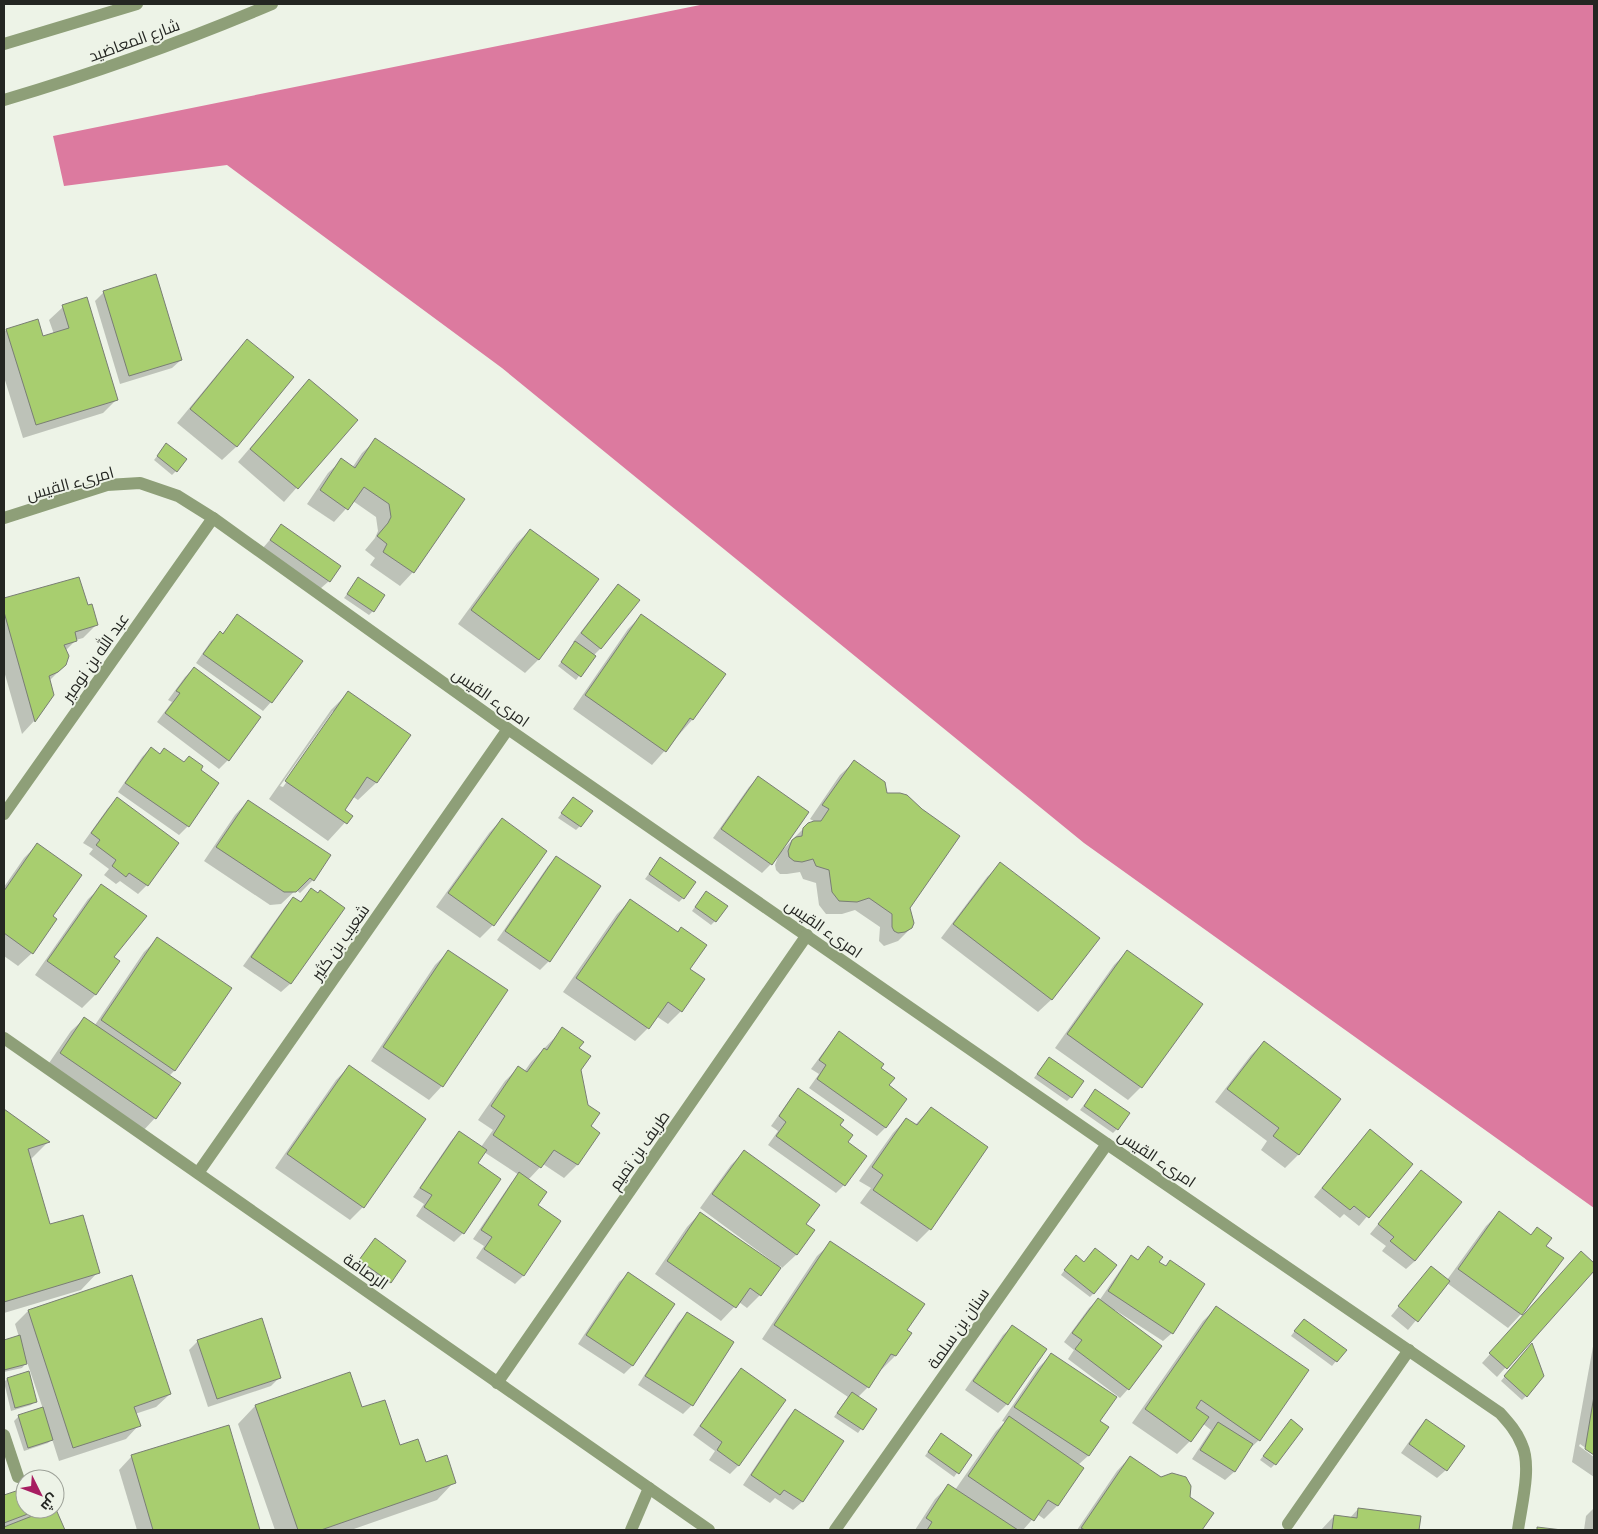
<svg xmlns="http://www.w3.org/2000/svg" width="1598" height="1534" viewBox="0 0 1598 1534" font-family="'Roboto Condensed',Cairo,sans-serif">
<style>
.water{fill:#dc7a9f}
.shadow{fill:#0003;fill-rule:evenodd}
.building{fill:#a8ce6f;stroke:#797e74}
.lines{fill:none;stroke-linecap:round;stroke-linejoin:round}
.service{stroke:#8e9f78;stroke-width:12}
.minor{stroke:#8e9f78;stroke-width:12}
.tertiary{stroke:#8e9f78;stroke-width:12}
.labels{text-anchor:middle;stroke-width:4;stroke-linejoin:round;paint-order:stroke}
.street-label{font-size:16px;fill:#242622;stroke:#edf3e7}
</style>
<rect width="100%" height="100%" fill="#edf3e7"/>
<!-- water -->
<path class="water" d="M705,4H1594V1208L1084,843L502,368L227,165L64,186L53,136Z"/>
<!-- shadow -->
<g class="shadow">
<path d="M104,292L181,360L172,368L120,384L95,301Z"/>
<path d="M63,307L117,399L103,413L23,438L4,377V332L6,330L42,337L54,334L49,320Z"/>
<path d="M247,341L292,377L236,447L222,460L177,423L234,354Z"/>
<path d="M309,381L356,420L284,502L238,462L296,394Z"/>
<path d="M376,440L413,572L400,586L370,565L375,558L365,550L375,538L378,531L376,517L353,501L334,522L307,504L328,473L342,460L352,468L362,453Z"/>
<path d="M166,445L176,471L172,475L154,460Z"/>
<path d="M282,526L329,581L320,589L262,549Z"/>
<path d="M530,530L598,579L538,660L525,673L458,624L517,543Z"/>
<path d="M79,578L87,607L96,625L83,638L76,640L65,651V665L49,681L53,694L34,721L22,734L4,671V600Z"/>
<path d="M358,579L373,611L369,615L344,598Z"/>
<path d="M618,585L601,648L593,656L576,680L558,666L575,644L573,642L610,594Z"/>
<path d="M237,616L271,702L263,711L196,663L211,641L220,633L222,634Z"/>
<path d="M641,616L692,720L652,765L573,709L628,629Z"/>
<path d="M194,668L260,717L228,760L219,769L157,722L172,702L168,700L185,677Z"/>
<path d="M348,693L409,735L376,783L358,800L352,796L343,810L351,816L328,841L269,799L331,710ZM333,711H336L283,787L280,786Z"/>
<path d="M151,748L159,755L199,770L218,783L188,826L179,835L118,792L142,757Z"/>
<path d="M854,762L909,908L911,928L898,941L884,946L879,941L880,927L855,910L842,914H826L819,905L816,883L803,879L800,872L787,874H780L776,870L775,865L779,854L794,838L808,824L815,822L810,819L840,775Z"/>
<path d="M758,778L807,812L771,864L762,873L713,838L749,787Z"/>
<path d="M573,798L580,826L576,830L558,818Z"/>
<path d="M117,799L177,843L147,885L138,894L120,881L116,884L104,875L109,869L89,854L93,849L83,843L108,808Z"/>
<path d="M248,801L313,880L300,893L296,890L281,904L270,905L204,861L235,815Z"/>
<path d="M502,819L493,925L480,938L436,907L489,833Z"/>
<path d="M38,844L51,916L32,953L18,966L4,956V887L24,858Z"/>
<path d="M556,858L549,961L540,970L497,940L548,866Z"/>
<path d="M660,859L683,898L679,902L645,879Z"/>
<path d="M1001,864L1052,999L1038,1012L941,938L987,877Z"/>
<path d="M102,886L113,957L118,961L95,995L82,1008L35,975L88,899Z"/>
<path d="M311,890L343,908L290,984L281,992L243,966L285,907L293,898L299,903Z"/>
<path d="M702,897L715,921L711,925L692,911Z"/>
<path d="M630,901L677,932L681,928L689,969L681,1011L668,1024L656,1016L648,1028L635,1041L563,992L617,914Z"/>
<path d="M157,939L175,1070L169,1076L155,1118L142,1132L47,1066L71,1031L85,1018L95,1025L144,952Z"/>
<path d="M448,952L506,990L442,1086L429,1100L371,1061L435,965Z"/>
<path d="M1127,952L1141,1087L1128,1100L1055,1048L1114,965Z"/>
<path d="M563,1029L578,1048L589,1127L598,1133L577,1165L564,1178L543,1164L528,1180L536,1206L523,1276L515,1284L476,1258L484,1246L473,1239L511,1183L519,1175L484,1152L476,1164L463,1233L454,1242L416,1216L424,1204L413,1197L451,1141L459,1132L481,1147L493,1130L478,1120L505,1081L518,1068L524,1072L531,1062Z"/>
<path d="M839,1033L879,1068L887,1086L906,1099L885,1128L877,1136L809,1088L819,1074L811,1069L831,1042Z"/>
<path d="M1264,1042L1340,1100L1298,1155L1285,1168L1261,1150L1267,1141L1215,1102L1251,1055Z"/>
<path d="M1049,1058L1071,1097L1067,1101L1034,1078Z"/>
<path d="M349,1067L363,1207L350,1220L275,1168L336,1080Z"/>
<path d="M799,1090L838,1126L846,1142L844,1185L836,1193L768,1145L778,1131L771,1126L790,1099Z"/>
<path d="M1095,1091L1117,1129L1113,1133L1080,1110Z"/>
<path d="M931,1108L930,1229L917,1242L860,1203L871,1188L859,1181L893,1133L906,1119L915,1125Z"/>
<path d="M4,1111L48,1142L30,1160L49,1226L98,1272L81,1290L4,1313Z"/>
<path d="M1361,1140L1411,1164L1359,1226L1344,1214L1340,1218L1314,1197Z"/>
<path d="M744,1152L805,1224L813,1230L796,1255L782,1268L780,1266L760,1295L747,1308L739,1302L721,1321L655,1274L687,1227L700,1213L775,1265L776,1264L700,1208L731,1165Z"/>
<path d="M1421,1172L1460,1202L1415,1261L1406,1269L1382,1251L1386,1246L1370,1234Z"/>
<path d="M1499,1213L1530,1236L1537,1229L1545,1246L1521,1314L1508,1328L1447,1283L1408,1330L1391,1316L1431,1267L1447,1280L1486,1226Z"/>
<path d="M831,1243L906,1330L910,1333L895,1356L882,1369L880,1368L868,1387L857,1398L875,1410L858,1433L834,1417L848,1397L762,1339L817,1256Z"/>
<path d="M371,1244L390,1282L386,1286L356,1264Z"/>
<path d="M1148,1248L1157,1263L1172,1333L1163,1341L1115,1310L1114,1312L1128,1389L1120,1398L1068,1359L1074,1350L1064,1342L1089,1308L1098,1300L1099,1301L1123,1266L1132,1257L1137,1261Z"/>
<path d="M1095,1249L1094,1293L1090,1297L1061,1275L1072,1260L1084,1263Z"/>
<path d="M1581,1253L1594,1265V1269L1497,1377L1482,1363Z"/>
<path d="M628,1274L632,1366L624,1374L578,1344L619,1282Z"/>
<path d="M1217,1307L1259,1440L1245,1453L1234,1472L1225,1480L1192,1459L1211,1430L1202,1423L1190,1441L1177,1454L1132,1423L1203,1321Z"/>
<path d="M28,1311L170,1394L156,1407L135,1414L139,1425L126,1439L59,1461L52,1439L48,1443L24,1451L14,1421L19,1416L43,1409L27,1362L22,1368L4,1372V1341L19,1337L15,1324Z"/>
<path d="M687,1314L692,1405L683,1414L638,1385L678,1323Z"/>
<path d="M1300,1324L1345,1350L1332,1366L1291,1336Z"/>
<path d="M1012,1327L1045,1349L1007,1404L998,1413L965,1390L1003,1335Z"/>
<path d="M198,1341L279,1378L271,1386L208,1407L189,1350Z"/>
<path d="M1594,1341V1454L1580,1444L1579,1446L1594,1457V1477L1572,1462Z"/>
<path d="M1528,1349L1526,1396L1522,1400L1501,1381Z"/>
<path d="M1051,1355L1099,1422L1108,1428L1088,1456L1078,1465L1082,1468L1057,1506L1044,1519L1037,1514L1023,1530H915L935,1499L948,1486L955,1490L996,1431L1005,1422L1002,1421L1038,1368Z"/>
<path d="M741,1370L784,1400L738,1466L730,1474L709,1460L715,1451L693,1435L732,1379Z"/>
<path d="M28,1373L36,1401L31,1405L11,1411L4,1382L7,1379Z"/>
<path d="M255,1406L361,1409L400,1447L454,1482L437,1500L351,1530H275L238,1424Z"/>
<path d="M795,1410L842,1441L802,1502L793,1510L775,1498L770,1503L743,1485L787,1419Z"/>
<path d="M1426,1420L1446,1470L1437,1478L1401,1453L1418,1429Z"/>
<path d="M1287,1425L1275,1464L1271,1468L1260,1460Z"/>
<path d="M228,1427L259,1530H137L119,1470L132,1456Z"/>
<path d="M937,1439L970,1455L954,1477L925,1456Z"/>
<path d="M1130,1457L1212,1513L1201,1530H1077L1117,1471Z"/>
<path d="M25,1489V1509H47L43,1513L55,1509L63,1530H4V1497Z"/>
<path d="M1594,1508V1530H1584L1586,1516Z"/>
<path d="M1358,1509L1420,1517L1418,1530H1321L1334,1516L1349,1519Z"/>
</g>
<!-- building -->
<g class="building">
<path d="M156,274L182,360L129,376L103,291Z"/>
<path d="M87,297L118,400L36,425L6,329L38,319L43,336L69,328L62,305Z"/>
<path d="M247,339L294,377L237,447L190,409Z"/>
<path d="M309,379L358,420L298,489L250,449Z"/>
<path d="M375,438L465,499L414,573L383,552L387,544L377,536L388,523L391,517L389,504L364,487L348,510L320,490L341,458L355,468Z"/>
<path d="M166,443L187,459L177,472L157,456Z"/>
<path d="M281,524L341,566L330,582L270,540Z"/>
<path d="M530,529L599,579L539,660L471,610Z"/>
<path d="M79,577L88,605L92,604L98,625L75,632L77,641L64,645L69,656L66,665L58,672L49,676L54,695L35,722L4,612V598Z"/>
<path d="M358,577L385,595L374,612L347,594Z"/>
<path d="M618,584L640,600L601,649L581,633Z"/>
<path d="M237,614L303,661L272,703L203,654L220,631L223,634Z"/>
<path d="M641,614L726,674L693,720L690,718L666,752L585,695Z"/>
<path d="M575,641L596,656L581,677L561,662Z"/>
<path d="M194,667L261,717L229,761L165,713L180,693L176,691Z"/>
<path d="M348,691L411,735L377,783L367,777L345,810L353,816L347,824L285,781Z"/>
<path d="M151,747L160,754L164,748L184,762L189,756L203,766L201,770L219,783L189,827L125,783Z"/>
<path d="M854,760L885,782L887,793H900L907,795L922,809L960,836L910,908L914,923L912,928L905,932L898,933L894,931L892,927V914L869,898L857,902L839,901L832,892L829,870L816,866L813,859L802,862L794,861L789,857L788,851L792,840L796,837L802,836L803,828L808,823L814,821H821L829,809L822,805Z"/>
<path d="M758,776L809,812L772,865L721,829Z"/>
<path d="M117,797L179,843L148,886L129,873L126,877L112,866L116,860L96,845L100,840L91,833Z"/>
<path d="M573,797L593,811L581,827L561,813Z"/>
<path d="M248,800L331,855L314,881L310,878L296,892H284L216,847Z"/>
<path d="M502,818L547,851L494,926L448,893Z"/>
<path d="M37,843L82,875L53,916L57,919L33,954L4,933V891Z"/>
<path d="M556,856L601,886L550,962L505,931Z"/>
<path d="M660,857L696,882L684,899L649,874Z"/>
<path d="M1000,862L1100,938L1052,1000L953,924Z"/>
<path d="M101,884L147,916L114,957L120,961L96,995L47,961Z"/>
<path d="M311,888L318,893L320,890L345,908L291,984L251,957L293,897L301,902Z"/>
<path d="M706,891L728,906L716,922L695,907Z"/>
<path d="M630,899L678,932L681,927L707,945L690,969L705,979L682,1012L668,1002L649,1029L576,978Z"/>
<path d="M157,937L232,988L175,1071L101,1020Z"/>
<path d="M448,950L508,990L443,1087L383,1047Z"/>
<path d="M1127,950L1203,1004L1142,1088L1067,1034Z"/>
<path d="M84,1017L181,1083L156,1119L60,1053Z"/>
<path d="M562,1027L584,1042L579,1048L591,1056L581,1070L588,1105L600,1113L591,1126L600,1133L578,1165L554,1150L541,1168L493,1135L505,1116L491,1106L518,1066L527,1072L544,1048L547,1050Z"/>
<path d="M839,1031L884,1064L881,1068L895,1078L889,1085L907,1099L886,1128L817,1079L826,1065L819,1060Z"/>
<path d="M1264,1041L1341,1099L1299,1155L1273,1136L1279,1128L1227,1089Z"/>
<path d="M1049,1057L1084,1081L1072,1098L1037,1074Z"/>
<path d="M349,1065L426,1119L364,1208L287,1154Z"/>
<path d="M798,1088L844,1120L840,1125L853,1135L848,1142L867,1156L845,1186L776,1136L786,1122L779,1116Z"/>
<path d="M1095,1089L1130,1113L1118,1130L1084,1106Z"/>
<path d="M931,1107L988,1147L931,1230L873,1190L883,1175L872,1167L906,1118L917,1125Z"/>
<path d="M4,1109L50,1142L28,1149L50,1224L83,1215L100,1273L4,1302Z"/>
<path d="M1370,1129L1413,1164L1369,1218L1354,1206L1350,1210L1322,1188Z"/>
<path d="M459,1131L487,1150L478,1163L501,1179L464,1234L424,1207L432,1195L420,1188Z"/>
<path d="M744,1150L820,1205L806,1224L815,1230L797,1255L712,1194Z"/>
<path d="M1421,1170L1462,1202L1415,1261L1390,1241L1394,1237L1378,1224Z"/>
<path d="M519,1172L547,1192L538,1205L561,1221L524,1276L484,1249L492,1237L481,1230Z"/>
<path d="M1499,1211L1531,1235L1537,1227L1552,1238L1546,1246L1564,1258L1522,1315L1458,1269Z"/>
<path d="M700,1212L781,1268L761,1296L750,1288L736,1308L667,1261Z"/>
<path d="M375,1238L406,1261L391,1283L359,1260Z"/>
<path d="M830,1241L925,1304L907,1330L912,1333L896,1356L891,1354L869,1388L774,1325Z"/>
<path d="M1148,1246L1163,1257L1159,1262L1166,1266L1170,1260L1205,1284L1173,1334L1108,1291L1131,1255L1138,1260Z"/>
<path d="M1095,1248L1117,1265L1094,1294L1064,1270L1076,1255L1084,1262Z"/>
<path d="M1581,1251L1594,1263V1271L1507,1369L1489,1353Z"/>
<path d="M1431,1266L1450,1281L1418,1322L1398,1306Z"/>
<path d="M628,1272L675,1304L633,1366L586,1335Z"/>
<path d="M132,1275L171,1394L134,1407L141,1426L73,1448L28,1310Z"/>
<path d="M1098,1298L1162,1346L1129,1390L1075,1349L1082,1340L1072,1333Z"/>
<path d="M1216,1306L1309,1370L1260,1441L1201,1400L1196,1408L1209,1417L1191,1442L1145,1409Z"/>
<path d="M687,1312L734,1342L693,1406L645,1376Z"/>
<path d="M262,1318L281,1378L217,1399L197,1340Z"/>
<path d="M1304,1319L1347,1350L1337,1362L1294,1331Z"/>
<path d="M1012,1325L1047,1349L1008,1405L973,1381Z"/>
<path d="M20,1335L27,1364L4,1370V1340Z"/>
<path d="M1532,1343L1544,1376L1527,1397L1504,1376Z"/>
<path d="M1051,1353L1117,1397L1100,1421L1109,1427L1089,1456L1014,1407Z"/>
<path d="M741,1368L786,1400L739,1466L717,1450L722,1442L700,1426Z"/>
<path d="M29,1371L37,1402L15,1408L7,1378Z"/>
<path d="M350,1372L362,1407L385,1400L400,1445L418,1439L426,1462L447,1455L456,1483L321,1530H298L255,1405Z"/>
<path d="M852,1392L877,1409L863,1430L837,1413Z"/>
<path d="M1594,1396V1455L1585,1449Z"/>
<path d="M43,1407L53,1440L28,1448L18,1415Z"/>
<path d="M795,1409L844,1441L803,1502L784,1490L780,1495L751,1475Z"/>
<path d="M1009,1416L1084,1468L1058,1506L1048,1500L1034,1521L968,1476Z"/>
<path d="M1291,1419L1303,1429L1276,1465L1263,1456Z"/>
<path d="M1426,1419L1465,1446L1447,1471L1409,1444Z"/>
<path d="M1218,1422L1253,1444L1235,1472L1200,1450Z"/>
<path d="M229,1425L260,1530H153L131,1455Z"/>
<path d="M941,1433L972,1455L959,1474L928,1452Z"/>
<path d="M1130,1456L1161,1477L1172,1473L1186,1477L1191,1486L1190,1497L1214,1513L1202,1530H1085L1081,1528Z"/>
<path d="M948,1484L1018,1530H927L932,1522L926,1518Z"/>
<path d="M25,1488V1509H41L4,1523V1495Z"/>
<path d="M55,1507L65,1530H4V1527L50,1509H55Z"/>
<path d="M1358,1508L1421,1516L1419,1530H1332L1334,1515L1357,1518Z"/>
<path d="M1537,1527L1562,1530H1537Z"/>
</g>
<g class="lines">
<!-- service -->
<path class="service" d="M4,1435L18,1477"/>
<!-- minor -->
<g class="minor">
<path d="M4,518L107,485L140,483L178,496L213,518L508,729L1107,1144L1500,1413C1509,1423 1517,1432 1522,1445C1532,1467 1521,1507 1518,1530"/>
<path d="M4,814L213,518"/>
<path d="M4,1038L709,1530"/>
<path d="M198,1173L508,729"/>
<path d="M497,1383L807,935"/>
<path d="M1288,1524L1409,1350"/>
<path d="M631,1530L649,1488"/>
<path d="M835,1530L1107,1144"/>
</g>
<!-- tertiary -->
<g class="tertiary">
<path d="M4,44L137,4"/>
<path d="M4,100C95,73 185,41 272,4"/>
</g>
</g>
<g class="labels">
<!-- street labels -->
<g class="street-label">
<text transform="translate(134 40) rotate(-20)" y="6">شارع المعاضيد</text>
<text transform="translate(70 483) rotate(-15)" y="6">امرىء القيس</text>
<text transform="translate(95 657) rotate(-55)" y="6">عبد الله بن نومير</text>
<text transform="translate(491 697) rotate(35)" y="6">امرىء القيس</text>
<text transform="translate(824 928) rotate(35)" y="6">امرىء القيس</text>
<text transform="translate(340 942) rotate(-55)" y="6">شعيب بن كثير</text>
<text transform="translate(639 1150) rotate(-55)" y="6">طريف بن تميم</text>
<text transform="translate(1157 1158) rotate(34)" y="6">امرىء القيس</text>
<text transform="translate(366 1271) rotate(35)" y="6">الرصافة</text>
<text transform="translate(958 1328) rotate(-55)" y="6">سنان بن سلمة</text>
</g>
</g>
<!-- border -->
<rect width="1598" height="1534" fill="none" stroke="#242622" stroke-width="10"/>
<!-- north arrow -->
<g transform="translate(40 1494) rotate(132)"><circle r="24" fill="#edf3e7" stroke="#9da198"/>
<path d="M0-4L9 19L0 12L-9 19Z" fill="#a71d61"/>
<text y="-8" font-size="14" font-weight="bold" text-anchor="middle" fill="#242622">ش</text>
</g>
</svg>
